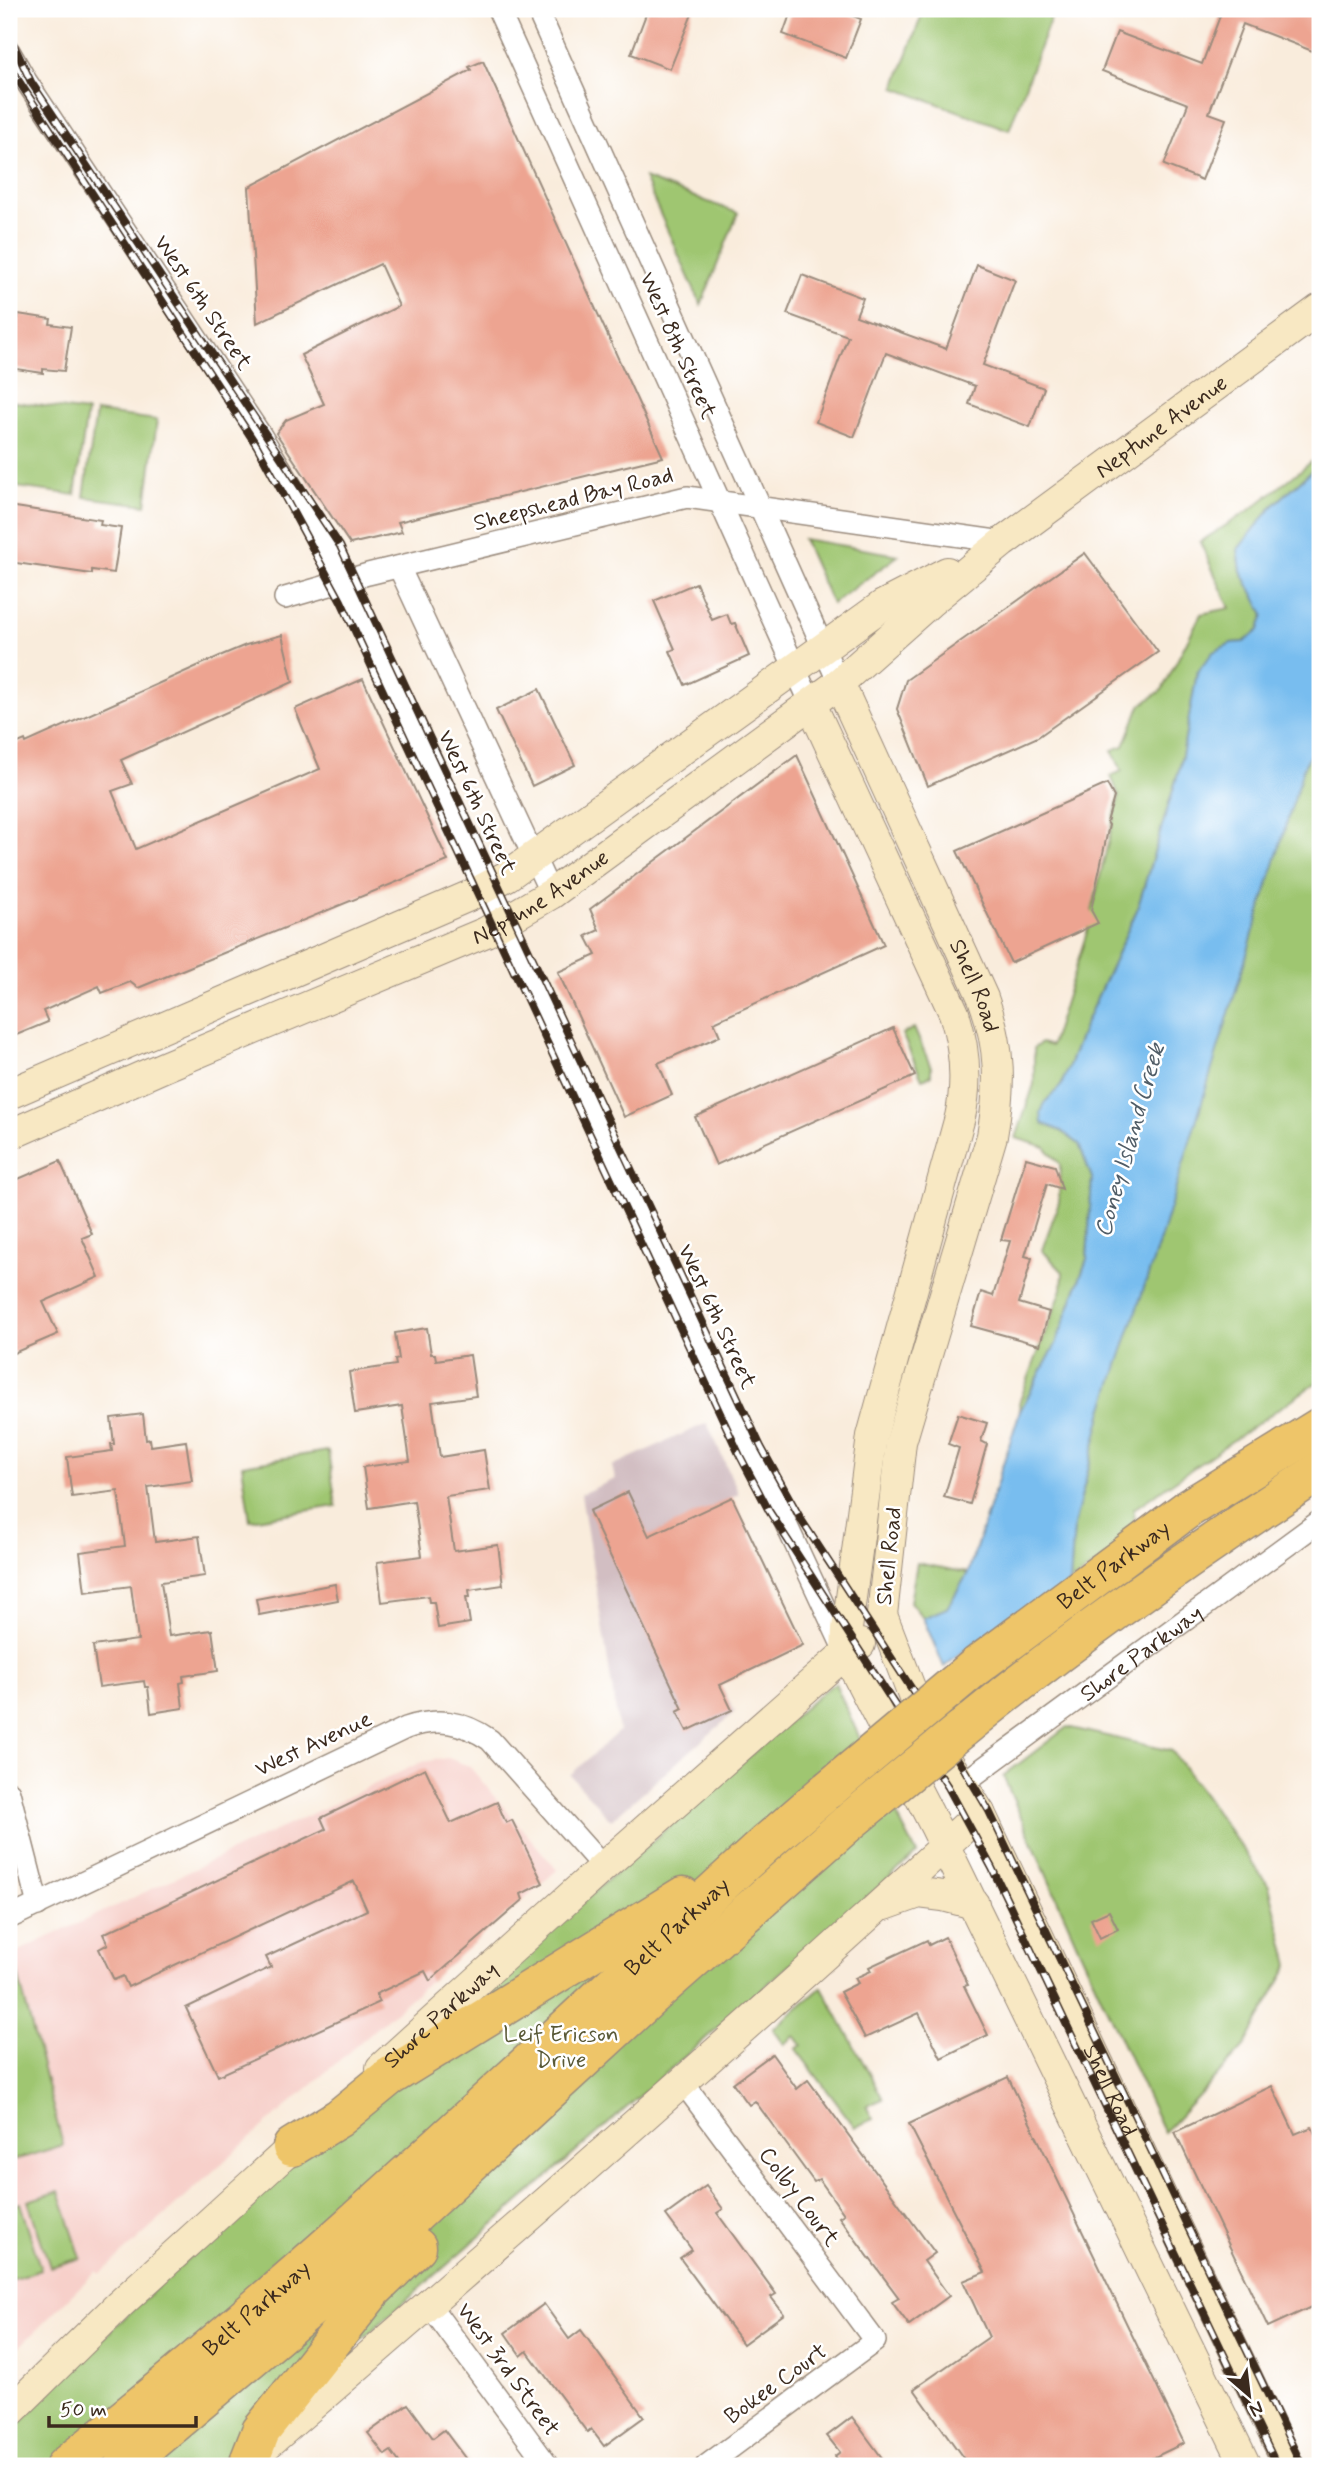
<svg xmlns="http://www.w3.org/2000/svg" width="1329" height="2475" viewBox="0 0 1329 2475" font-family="Mynerve,sans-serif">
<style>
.built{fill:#f7d0ca}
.industrial{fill:#d2bec2}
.green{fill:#9fc671;stroke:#6d7848;stroke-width:2}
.water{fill:#78bdef;stroke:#5a7486;stroke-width:2}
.building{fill:#eda491}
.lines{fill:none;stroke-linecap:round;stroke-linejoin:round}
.minor-casing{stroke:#9a8b7d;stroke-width:24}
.secondary-casing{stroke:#9a8b7d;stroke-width:32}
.motorway-casing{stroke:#9a8b7d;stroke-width:41}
.minor{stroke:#fff;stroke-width:21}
.secondary{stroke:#f8e8c3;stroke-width:30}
.motorway{stroke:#eec569;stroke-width:38}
.rail-casing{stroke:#3b2a1e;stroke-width:8}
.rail{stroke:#fff;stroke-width:5;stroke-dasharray:16;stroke-linecap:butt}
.motorway-bridge-casing{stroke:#9a8b7d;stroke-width:41;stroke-linecap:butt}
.motorway-bridge{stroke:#eec569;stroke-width:38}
.labels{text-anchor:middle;stroke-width:5;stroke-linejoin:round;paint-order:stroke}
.street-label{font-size:23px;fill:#3b2a1e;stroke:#fff}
.park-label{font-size:23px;fill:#595937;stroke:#fff}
.water-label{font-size:24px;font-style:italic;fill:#505d67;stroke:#fff}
</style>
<rect width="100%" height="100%" fill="#fff"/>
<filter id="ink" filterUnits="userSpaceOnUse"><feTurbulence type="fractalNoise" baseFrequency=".0143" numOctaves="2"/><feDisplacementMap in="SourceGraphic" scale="14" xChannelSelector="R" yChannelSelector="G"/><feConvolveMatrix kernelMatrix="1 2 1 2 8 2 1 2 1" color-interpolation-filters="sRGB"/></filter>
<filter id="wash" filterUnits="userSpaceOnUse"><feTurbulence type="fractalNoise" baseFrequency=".00686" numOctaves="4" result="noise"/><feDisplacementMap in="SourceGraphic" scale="28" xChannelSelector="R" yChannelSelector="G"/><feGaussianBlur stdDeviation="1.57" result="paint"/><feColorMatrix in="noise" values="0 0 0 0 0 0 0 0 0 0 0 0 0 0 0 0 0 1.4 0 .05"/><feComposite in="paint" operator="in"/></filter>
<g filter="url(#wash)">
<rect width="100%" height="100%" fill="#f9ecdc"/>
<!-- built -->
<path class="built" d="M448,1758L469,1766L557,1870L240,2147L100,2274L96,2271L9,2357V1961L14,1959L13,1954L422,1762Z"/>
<!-- industrial -->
<path class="industrial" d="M707,1423L739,1494L732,1497L803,1645L720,1685L735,1712L611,1820L570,1775L619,1731L581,1494L615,1479L612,1466Z"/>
<!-- green -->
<g class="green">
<path d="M924,9H1054L1009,130L895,88Z"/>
<path d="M644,178L738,213L701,305Z"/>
<path d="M9,401L87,412L75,495L9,486Z"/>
<path d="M96,412L157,420L146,505L84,497Z"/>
<path d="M1320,455V463L1273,506L1238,549L1241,571L1264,614L1259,630L1244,642L1231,643L1197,673L1180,766L1137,910L1086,1022L1061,1086L1045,1102L1042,1123L1061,1131L1079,1144L1092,1178L1087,1259L1056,1344L1020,1411L1019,1403L1062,1289L1063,1272L1042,1250L1059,1202L1060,1164L1045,1147L1016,1138L1034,1084V1048L1041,1043L1051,1046L1087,932L1119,796L1111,776L1122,771L1112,750L1124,746L1140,706L1162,690L1201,614L1230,608L1200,542L1250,510Z"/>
<path d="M803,539L899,555L832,604Z"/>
<path d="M1320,738V1380L1134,1509L1133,1538L1070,1583L1074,1526L1103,1410L1304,766Z"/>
<path d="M914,1028L931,1067V1076L922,1079L902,1034Z"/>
<path d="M328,1451L336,1506L250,1520L242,1465Z"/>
<path d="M917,1563L968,1573L947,1608L923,1618L910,1602Z"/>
<path d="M835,1683L892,1810L894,1809L917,1854L914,1856L375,2328L214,2466H9V2435C94,2342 188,2258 281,2173C459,2008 642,1850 825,1690Z"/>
<path d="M1067,1727L1172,1751L1269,1886L1289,1965L1244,2047L1164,2133L1080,1951L1003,1776Z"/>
<path d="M14,1960L63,2145L9,2162V1961Z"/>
<path d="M822,1987L883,2099L866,2106L873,2119L855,2127L796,2049L802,2045L795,2036L784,2044L773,2029Z"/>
<path d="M59,2191L81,2258L50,2267L28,2201Z"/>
<path d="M20,2203L41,2270L11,2280L9,2274V2207Z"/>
</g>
<!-- water -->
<path class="water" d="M1320,463V738L1304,766L1161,1237L1103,1410L1074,1526L1070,1583L973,1644L944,1667L923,1618L947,1608L968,1573L1020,1411L1056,1344L1087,1259L1092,1178L1079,1144L1061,1131L1042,1123L1041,1113L1045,1102L1061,1086L1086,1022L1137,910L1180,767L1197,673L1213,652L1231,643L1244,642L1259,630L1264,614L1241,571L1238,549L1273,506Z"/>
<g id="blocks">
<!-- building -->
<g class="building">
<path d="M648,9H694L670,69L631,54Z"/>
<path d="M792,9H835L861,19L846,58L783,34Z"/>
<path d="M1206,9H1320V54L1243,24L1209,113L1226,119L1202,180L1164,165L1188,104L1102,71L1117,32L1202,64L1220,16Z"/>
<path d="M483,61L663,457L398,522L402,532L350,544L276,433L286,420L324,404L301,355L399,306L380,264L257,323L249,187L471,70L469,67Z"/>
<path d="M977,265L1015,280L983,365L1044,388L1030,427L969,404L975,386L886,353L854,437L816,422L848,336L787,314L802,275L863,298L856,316L946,349Z"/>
<path d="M18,314L51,319L50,324L71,327L64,371L43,369V373L9,368V317L18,318Z"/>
<path d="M9,506L101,520L100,525L121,528L114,573L92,570V574L9,562Z"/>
<path d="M1085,553L1158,652L1038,737L928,786L897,709L906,680Z"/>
<path d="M696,583L712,620L727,614L731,624L735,623L749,656L685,685L670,651L675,649L654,601Z"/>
<path d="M282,635L293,682L121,760L132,784L112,791L136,849L320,769L295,709L363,679L448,861L138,988L130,982L102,993L99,986L43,1011L48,1022L9,1038V747L25,740L26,743L222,655L246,645Z"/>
<path d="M539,689L575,765L532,786L496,710Z"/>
<path d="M797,755L884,945L714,1022L720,1036L658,1063L672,1095L624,1117L558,972L596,955L586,936L599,930L590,909Z"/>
<path d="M1107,784L1114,797L1107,822L1109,825L1091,910L1098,923L1011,963L957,851Z"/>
<path d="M893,1028L915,1076L716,1165L695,1117Z"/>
<path d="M1026,1158L1055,1166L1062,1189L1047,1184L1025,1256L1032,1258L1019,1303L1049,1312L1040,1345L971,1326L981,1292L993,1296L1010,1241L1001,1240Z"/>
<path d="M60,1161L92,1234L82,1238L99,1277L43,1302L58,1334L9,1355V1183Z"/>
<path d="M427,1328L431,1354H435L436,1360L470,1355L476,1396L432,1402L440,1457L484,1450L490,1490L446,1496L454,1551L498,1545L503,1585L469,1590L470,1597H466L470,1623L438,1628L434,1602H429L428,1596L382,1602L377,1562L422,1556L414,1501L369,1508L363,1467L410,1461L402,1406L355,1413L349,1372L396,1365L395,1360L399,1359L395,1333Z"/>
<path d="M143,1414L146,1440L150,1439L151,1446L186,1441L192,1481L148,1487L155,1542L199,1536L205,1576L161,1582L169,1636L212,1630L218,1671L183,1676L184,1682L180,1683L183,1708L151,1713L148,1687H145L144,1681L99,1687L93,1646L138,1640L131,1586L85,1592L80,1552L125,1546L118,1491L72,1497L67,1457L112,1451L111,1444H114L111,1418Z"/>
<path d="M958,1414L987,1423L981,1441L987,1444L970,1504L944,1497L959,1448L948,1444Z"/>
<path d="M628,1492L649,1536L732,1497L803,1645L720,1685L732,1710L687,1731L677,1712L683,1709L589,1511Z"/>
<path d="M335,1584L338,1600L259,1615L256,1599Z"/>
<path d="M425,1768L451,1823L497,1802L506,1823L512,1820L543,1883L521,1894L523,1900L430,1981L425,1971L376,1994L380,2002L218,2076L186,2008L271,1967L266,1957L367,1910L354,1881L128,1987L123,1976L114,1980L99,1949L108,1944L103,1934L326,1829L321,1818Z"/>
<path d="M1109,1911L1118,1929L1100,1938L1091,1919Z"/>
<path d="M945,1937L968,1985L964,1986L988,2035L941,2058L919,2013L865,2038L840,1992L858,1983L855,1978L871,1971L869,1967L927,1940L929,1945Z"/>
<path d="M772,2054L797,2089L808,2080L935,2253L924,2261L949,2296L909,2325L892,2302L899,2298L839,2217L844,2214L819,2179L814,2182L755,2101L749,2105L733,2083Z"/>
<path d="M1008,2077L1184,2443L1136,2466H969L914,2389L989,2337L963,2281L985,2272L909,2124Z"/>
<path d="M1272,2086L1295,2134L1312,2127L1320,2145V2303L1268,2327L1175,2132Z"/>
<path d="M706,2186L723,2209L717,2213L776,2294L771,2297L784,2314L743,2344L680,2258L692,2250L666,2215Z"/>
<path d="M544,2304L569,2339L581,2330L644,2417L604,2446L591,2429L587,2432L527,2351L521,2356L505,2333Z"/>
<path d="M408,2404L433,2438L444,2430L471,2466H402L391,2451L385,2455L368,2433Z"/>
<path d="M852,2417L888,2466H843L835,2456L840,2452L827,2436Z"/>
</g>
</g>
</g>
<g filter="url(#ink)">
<use href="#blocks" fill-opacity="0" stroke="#9a8b7d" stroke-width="2"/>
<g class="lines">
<!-- minor casing -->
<g class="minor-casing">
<g id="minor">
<path d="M498,9L811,704"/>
<path d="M537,9L839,683"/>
<path d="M9,51L26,81L260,434L314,524L345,581L489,885L844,1649"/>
<path d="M399,567L551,894"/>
<path d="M285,598L368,574L687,497L1003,542"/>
<path id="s1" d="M962,1784L1320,1521"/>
<path d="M9,1792L38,1905"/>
<path d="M9,1918L406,1728C437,1717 463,1721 490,1740L603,1867"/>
<path d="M682,2081L875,2341L706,2466"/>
<path d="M428,2303L548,2466"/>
</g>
</g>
<!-- secondary casing -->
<g class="secondary-casing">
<g id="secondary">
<path id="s2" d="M839,683L983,998C1001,1047 1001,1086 992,1136L901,1442L882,1615L924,1724L980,1813L1289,2466"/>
<path d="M811,704L954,1013C965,1048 968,1082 960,1117L872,1436L847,1629L846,1653L936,1828L1246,2466"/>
<path d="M9,1094L469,896L507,876L883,605L947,572"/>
<path id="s3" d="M9,1135L166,1066L486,932L551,894L839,683L929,603L1003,542L1320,309"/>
<path d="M885,1905L919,1893L943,1896L974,1904"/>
<path id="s4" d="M381,2068L603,1867L846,1653L860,1644"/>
<path d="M9,2413L120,2304L307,2134"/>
<path d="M263,2448C504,2239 746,2030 980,1813"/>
</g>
</g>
<!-- motorway casing -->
<g class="motorway-casing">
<g id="motorway">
<path id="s5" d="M975,1667L1189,1508L1320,1427"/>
<path d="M961,1730C1075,1636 1196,1552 1320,1471"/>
<path d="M292,2147L339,2118L389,2077L683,1896"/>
<path d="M250,2459L261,2431L373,2290L417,2247"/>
<path id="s6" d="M65,2466C310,2273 535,2055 765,1844L828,1790"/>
<path d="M123,2466L342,2282L651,1997L848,1823"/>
</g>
</g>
<!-- minor -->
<use href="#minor" class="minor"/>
<!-- secondary -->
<use href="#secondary" class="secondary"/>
<!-- motorway -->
<use href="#motorway" class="motorway"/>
<!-- rail casing -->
<g class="rail-casing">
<g id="rail">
<path d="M9,35L31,82L340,546L761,1447L802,1521L964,1769L989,1811L1302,2466"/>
<path d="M9,66L257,446L341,601L740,1456L769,1511L948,1787L992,1868L1277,2466"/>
</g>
</g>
<!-- rail -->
<use href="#rail" class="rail"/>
<!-- motorway-bridge casing -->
<g class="motorway-bridge-casing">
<g id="motorway-bridge">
<path d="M828,1790L975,1667"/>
<path d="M848,1823L961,1730"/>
</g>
</g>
<!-- motorway-bridge -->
<use href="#motorway-bridge" class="motorway-bridge"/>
</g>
</g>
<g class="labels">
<!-- street labels -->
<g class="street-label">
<text transform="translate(204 302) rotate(56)" y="8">West 6th Street</text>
<text transform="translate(679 345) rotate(66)" y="8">West 8th Street</text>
<text dy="8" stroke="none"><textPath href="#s3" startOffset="1363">Neptune Avenue</textPath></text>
<text transform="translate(573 498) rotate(-14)" y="8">Sheepshead Bay Road</text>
<text transform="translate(478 802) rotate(65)" y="8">West 6th Street</text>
<text dy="8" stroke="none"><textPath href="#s3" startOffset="583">Neptune Avenue</textPath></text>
<text dy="8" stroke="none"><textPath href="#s2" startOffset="332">Shell Road</textPath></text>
<text transform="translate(718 1316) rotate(65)" y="8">West 6th Street</text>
<text transform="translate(888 1556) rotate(-84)" y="8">Shell Road</text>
<text dy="8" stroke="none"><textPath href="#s5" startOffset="172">Belt Parkway</textPath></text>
<text dy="8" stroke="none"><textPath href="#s1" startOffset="222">Shore Parkway</textPath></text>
<text transform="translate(313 1743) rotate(-25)" y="8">West Avenue</text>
<text dy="8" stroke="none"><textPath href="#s6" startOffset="816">Belt Parkway</textPath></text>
<text dy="8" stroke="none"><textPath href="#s4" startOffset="80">Shore Parkway</textPath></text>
<text dy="8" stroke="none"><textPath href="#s2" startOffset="1508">Shell Road</textPath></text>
<text transform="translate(800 2196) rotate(53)" y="8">Colby Court</text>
<text dy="8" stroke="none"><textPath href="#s6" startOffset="248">Belt Parkway</textPath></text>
<text transform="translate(509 2369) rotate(54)" y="8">West 3rd Street</text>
<text transform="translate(775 2383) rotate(-36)" y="8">Bokee Court</text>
</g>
<!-- park labels -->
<g class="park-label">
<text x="561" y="2041">Leif Ericson<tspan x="561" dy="26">Drive</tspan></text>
</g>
<!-- water labels -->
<g class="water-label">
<text transform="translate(1129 1140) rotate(-74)" y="8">Coney Island Creek</text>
</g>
</g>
<!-- margin -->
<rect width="1329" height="2475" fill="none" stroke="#fff" stroke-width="35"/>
<!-- north arrow -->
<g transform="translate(1249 2395) rotate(152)" stroke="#ffffff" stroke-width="5" paint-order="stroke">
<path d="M0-5L12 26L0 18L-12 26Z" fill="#3b2a1e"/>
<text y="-10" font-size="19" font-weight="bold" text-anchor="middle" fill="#3b2a1e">N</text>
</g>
<!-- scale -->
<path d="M49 2416v10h147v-10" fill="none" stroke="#3b2a1e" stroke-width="3.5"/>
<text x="60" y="2416" font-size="21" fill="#3b2a1e" stroke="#ffffff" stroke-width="5" paint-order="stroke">50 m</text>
</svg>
